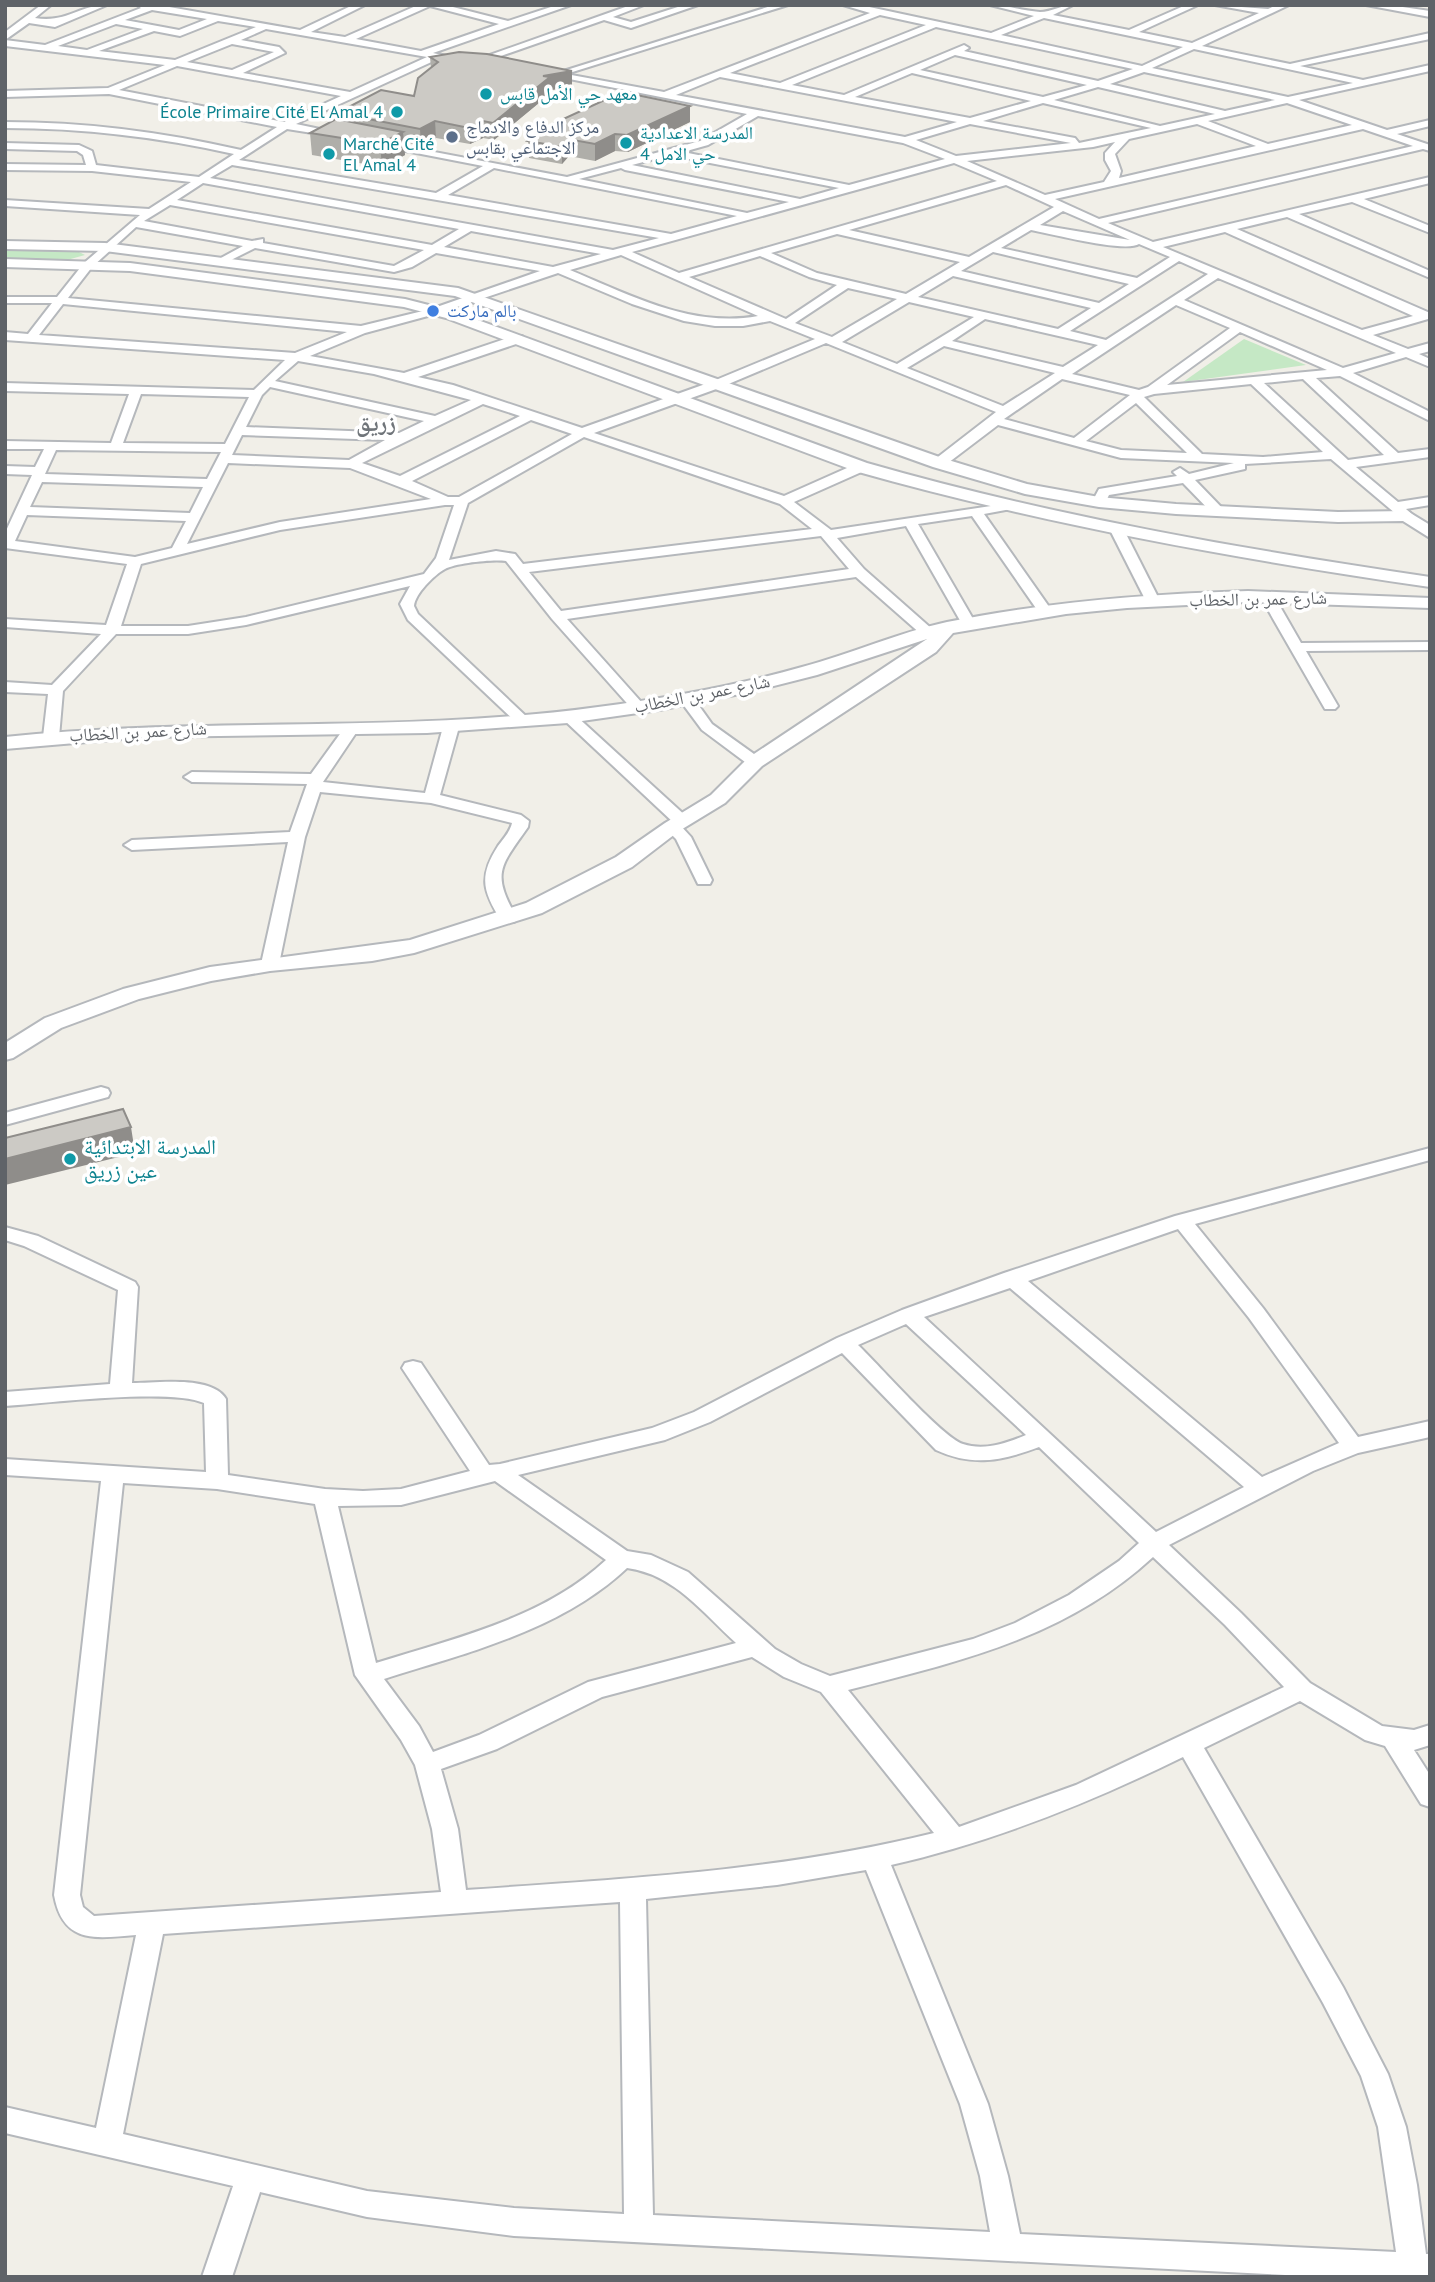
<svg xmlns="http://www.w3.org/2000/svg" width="1435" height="2282" viewBox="0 0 1435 2282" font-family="'PT Sans','Noto Naskh Arabic',sans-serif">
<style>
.green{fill:#c5e8c5}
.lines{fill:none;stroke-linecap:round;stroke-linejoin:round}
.minor-casing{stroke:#b5b8bc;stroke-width:4}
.tertiary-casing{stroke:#b5b8bc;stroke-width:4}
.minor{fill:#fff;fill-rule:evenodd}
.tertiary{fill:#fff;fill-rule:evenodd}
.wall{fill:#afaea9}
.shaded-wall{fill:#8f8d8a}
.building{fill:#cccac5;stroke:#8f8d8a;stroke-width:2}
.culture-dot{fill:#0f9aa8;stroke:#fff;stroke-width:2.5}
.service-dot{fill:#5c6f8a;stroke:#fff;stroke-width:2.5}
.shop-dot{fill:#3f7fe0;stroke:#fff;stroke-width:2.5}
.labels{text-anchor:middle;stroke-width:7;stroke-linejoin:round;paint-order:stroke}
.far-culture-label{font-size:18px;fill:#0d838f;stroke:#fff;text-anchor:start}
.far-service-label{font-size:18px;fill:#4e5e75;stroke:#fff;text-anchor:start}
.far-shop-label{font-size:18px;fill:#366cbe;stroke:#fff;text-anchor:start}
.far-street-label{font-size:18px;fill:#5f6368;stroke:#fff}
.culture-label{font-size:21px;fill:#0d838f;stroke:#fff;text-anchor:start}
.far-district-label{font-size:23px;font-weight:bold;fill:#70757a;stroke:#fff}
</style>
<rect width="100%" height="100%" fill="#f1efe8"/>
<!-- green -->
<g class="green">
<path d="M5,249L75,250L85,255L67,260L5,258Z"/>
<path d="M1244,339L1306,365L1183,382Z"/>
</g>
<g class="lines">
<!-- minor casing -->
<g class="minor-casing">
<g id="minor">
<path d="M41,5H51L35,18C68,23 78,5 107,5L55,27L29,23L5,40V32Z"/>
<path d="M137,5H158L300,30L353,5H365L311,32L345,37L418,5H445L508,21L557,5H571L433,53L465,60L460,63L438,59L296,124L344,134V138L287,129L239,160L436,193L483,166L380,146L375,143L376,141L567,177L700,141L747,114L544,74L549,71L557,73L774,5H788L566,74L664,92L870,13L843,5H860L991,33L1034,16L990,5C1007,5 1023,11 1040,12C1051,12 1062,5 1073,5L1053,15L1129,30L1186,5H1198L1139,32L1192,43L1259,13L1215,5L1268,9L1277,5H1289L1202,46L1290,64L1430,33V39L1300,66L1363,80L1430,65V71L1299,100L1387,130L1430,120V126L1397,134L1430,145V151L1423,149L1108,223L1153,242L1430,177V183L1364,199L1430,226V233L1352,202L1299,214L1430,271V278L1287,217L1237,229L1430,313L1428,319L1373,335L1408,349L1430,343V351L1419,354L1430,359V367L1406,357L1353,373L1430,412V421L1340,376L1316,378L1398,453L1430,449V457L1356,467L1398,502L1430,497V505L1406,509L1414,516L1407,520L1402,519L1331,459L1245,464V469L1195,480L1225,511L1218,515L1213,514L1183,483L1109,495L1104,505L1099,506L1092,502L1099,489L1177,476L1173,472L1180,468L1189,474L1234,463L1121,458L998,425L944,466H934V460L996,412L826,343L719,388L594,433L784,496L856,464H866V470L794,502L831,530L1011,503V509L984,514L1052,611L1050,614H1040L972,516L918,524L976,624L969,628L962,624L906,526L837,538L864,569L932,629L934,632L932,635H922L856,577L567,619L643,704L646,707L638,712L633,710L552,619L506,561C493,559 456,563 445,569C434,575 415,594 414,606L418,614L529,719L532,722L529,725H519L408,620L400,604L410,586L246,625L188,634H116L63,691L59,737L51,742L46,740L43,737L48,694L5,692V682L52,685L101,634L5,627V619L106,625L127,564L5,548V533L32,475L5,474V466L35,467L44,449H5V441L111,443L129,394L5,391V383L254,390L285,360L5,340V332L28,334L52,303H5V297H57L84,263L140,215L5,206V200L149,209L191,182L92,171L5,170V164L86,165L83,155L77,151L5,149V143L79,145L92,151L96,165L199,177L234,154C158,137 83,128 5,128V122C85,122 163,132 241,150L277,127L109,94L5,97V91L108,88L165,65L5,46V40L45,45L141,8ZM430,6L499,24L421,51L356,39ZM152,10L207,19L179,30L125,20ZM880,15L926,25L780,83L730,73ZM1044,18L1183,47L1142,66L1001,35ZM218,21L256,27L175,60L99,51L154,31L180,36ZM116,24L143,29L87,50L58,46ZM936,27L1133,69L1098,81L964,51L969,48L964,45L844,95L792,85ZM266,29L427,57L350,92L243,73L285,53L279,47L241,40ZM232,44L274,52L232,70L187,62ZM1194,49L1353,83L1288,97L1152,68ZM955,55L1087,85L1043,97L920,70ZM177,66L341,96L284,122L119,90ZM1144,72L1275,100L1225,111L1110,84ZM912,73L1031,101L970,118L855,97ZM720,77L957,122L905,137L676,95ZM1098,87L1215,114L1160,126L1054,100ZM1043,103L1151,128L1079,143L1075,138L983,121ZM1287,103L1352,125L1268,144L1208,121ZM758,116L903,143L945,159L849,185L683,152L708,145ZM970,124L1071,143L956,156L916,140ZM1197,124L1256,146L1119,178L1121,171L1115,154L1129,139ZM1363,129L1413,146L1099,219L1055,199ZM1115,142L1105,153V160L1111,171L1104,182L1045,195L967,161L1093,147ZM670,155L674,156L839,188L800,199L632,165ZM954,163L997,181L679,273L632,252ZM232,165L659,238L613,250L210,178ZM494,168L737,216L671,234L448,195ZM621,168L625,170L789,202L747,213L579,179ZM203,183L459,229L432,245L177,200ZM1006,185L1054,207L969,257L849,230ZM170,205L424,250L394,266L263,243V239L252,241L144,221ZM1063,211L1130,240L1040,225ZM136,227L243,246L219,259V263L223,264L255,248L394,272L412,267L436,253L540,271L431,309L361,326L68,298L92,267ZM1031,230C1052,234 1125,253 1139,244L1170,257L1137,278L1001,248ZM471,231L601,254L553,267L444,247ZM1225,232L1413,316L1362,330L1163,247ZM837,234L960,262L906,294L817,273L771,253ZM993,252L1129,284L1099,303L961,271ZM621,255L758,316C691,328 630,295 570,270ZM760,256L809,277L837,285L786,319L689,277ZM1179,261L1208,274L1106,340L1070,331ZM558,273L632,304L684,321L715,326H743L770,321L815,339L711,382L582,428L453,385L418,377L522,342V336H514L404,373L310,356L365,333L439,313ZM953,276L1091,308L1058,329L918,297ZM1218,278L1396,353L1343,368L1184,300ZM848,288L897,299L832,337L795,323ZM909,302L974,317L897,364L842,342ZM63,304L347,332L295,353L39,335ZM1176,305L1230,328L1148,387L1139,390L1072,374ZM985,319L1098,345L1063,367L952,341ZM1240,332L1327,370L1167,385ZM944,346L1055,373L1003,406L907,368ZM298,361L374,374L471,400L435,416L275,381ZM1062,379L1130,395L1074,438L1004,419ZM1303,379L1304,380L1384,455L1348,460L1264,383ZM1251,384L1323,452L1263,457L1202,454L1144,397L1154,394ZM270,387L424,421L399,433L246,427L262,395ZM141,394L249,397L225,444L123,443ZM1136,403L1187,453L1121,450L1086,441ZM483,404L520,416L400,476L362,463ZM531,420L572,434L459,497H448L412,481ZM242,435L385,440L349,460L232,455ZM584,437L780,504L812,529L523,564L515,554L496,551L449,560L468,503ZM56,450L221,452L207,479L45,474ZM228,463L350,468L431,499L280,522L187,544ZM42,482L203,487L190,513L30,507ZM445,505H454L436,558L424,574L246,617L188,626H121L141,564L280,530ZM27,515L186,521L172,548L135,557L15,541ZM821,536L849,569L561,611L529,572Z"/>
<path d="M631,5H644L613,17L631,22L684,5H698L631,28L604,20L478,64L470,62Z"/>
<path d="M1366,5H1389L1430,11V17Z"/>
<path d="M1116,524L1123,528L1160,601L1158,604L1153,605L1146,601L1109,528Z"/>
<path d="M1267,592L1274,596L1301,643L1430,642V650L1306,651L1338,706L1335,709H1325L1260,596Z"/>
<path d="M687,694L692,696L712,724L761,759L763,762L761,765H749L702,730L679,699Z"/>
<path d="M569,712L574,714L688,818L690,821L688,824L680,825L691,837L712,880L710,884H698L676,839L664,827L666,824L674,823L564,720L561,717L564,714Z"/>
<path d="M451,722L459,727L440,795L521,815L529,821L528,827C500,867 491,873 517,918L514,922H502C483,892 478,877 498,846C503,839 510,832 512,823L431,803L320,792L305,837L279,964L270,969L261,964L288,842L132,850L124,845L132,840L290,832L307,784L192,782L184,777L192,772L311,774L345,727L350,725L358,730L323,782L425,793L443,727Z"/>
<path d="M101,1087L108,1089L110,1093L108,1097L5,1125V1113Z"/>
<path d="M1430,1148V1160L1195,1224L1263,1308L1358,1437L1430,1421V1437L1358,1453L1313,1471L1169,1545L1241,1613L1310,1683L1382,1726L1414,1730L1430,1725V1745L1414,1750L1430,1775V1807L1421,1804L1385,1746L1365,1740L1300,1701L1204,1748L1343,1987L1388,2074L1406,2127L1417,2185L1426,2254H1430V2277H1326L514,2236L367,2217L260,2192L232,2277H202L233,2186L5,2133V2107L96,2128L136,1935C96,1938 63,1945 54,1895L101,1481L5,1475V1459L206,1472L204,1403C171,1388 48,1403 5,1406V1392L110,1384L118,1290L24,1246L5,1240V1227L38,1236L135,1282L138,1287L132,1383C156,1383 212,1375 226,1399L228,1475L325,1489L363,1491L401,1489L470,1471L402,1368L405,1363L413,1361L421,1363L489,1465L500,1464L652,1428L694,1412L837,1338L902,1310L1004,1273L1175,1216ZM1178,1229L1249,1318L1339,1443L1262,1477L1028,1281ZM1010,1288L1244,1487L1156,1532L924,1317ZM906,1324L1026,1435C1007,1443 984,1451 963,1444C942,1437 879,1365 858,1345ZM842,1353L936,1450C973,1467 1002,1461 1039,1447L1139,1543L1119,1561L1069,1595L1015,1623L973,1639L830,1676L801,1664L775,1649L688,1572L651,1555L627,1551L518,1475L665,1440L710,1422ZM495,1481L606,1560C544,1618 456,1638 376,1663L338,1506L401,1505ZM123,1483L217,1489L315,1504L355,1675L401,1740L415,1765L432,1829L441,1892L94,1916L83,1907L80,1895ZM1153,1557L1225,1625L1284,1687L1076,1785L959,1827L848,1690C960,1661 1065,1638 1153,1557ZM627,1568C674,1574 703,1613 736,1643L588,1682L479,1735L433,1752L419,1726L384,1679C468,1652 560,1631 627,1568ZM752,1657L784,1677L821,1692L934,1833C781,1871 624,1879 466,1890L458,1829L441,1769L497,1749L602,1697ZM1183,1757L1323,2003L1361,2076L1378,2127L1396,2252L1020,2234L1008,2176L988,2104L891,1865C993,1842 1089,1803 1183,1757ZM866,1870L960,2104L980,2176L990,2232L653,2215L646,1899L777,1885ZM620,1902L624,2214L514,2208L367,2191L123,2134L163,1934Z"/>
</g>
</g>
<!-- tertiary casing -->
<g class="tertiary-casing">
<g id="tertiary">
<path d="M5,241L105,243L458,288L945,459L1027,484L1099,497L1176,504L1338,512L1407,511L1430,525V538L1403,521L1338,522L1176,514L1099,507L1025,494L933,467L455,296L105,251L5,249Z"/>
<path d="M5,259L130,263L405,299L456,312L867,463C1051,516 1241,549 1430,577V587C1237,559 1043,524 855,471L446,318L404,307L130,271L5,267Z"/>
<path d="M1248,591L1430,598V608L1248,602L1127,608L1066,614L953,633L936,652L762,766L725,803L679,831L632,867L542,913L414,953L372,961L270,971L211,981L139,999L61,1028L13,1058L5,1060V1043L45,1018L123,989L210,967L410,940L526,903L616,857L665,823L711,795L748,758L927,639L817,675L750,692L659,710L568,723L427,733L146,737L5,749V737C202,716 401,734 598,707C667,698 735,686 802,667C851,654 897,633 947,622C1046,602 1147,594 1248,591Z"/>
</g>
</g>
<!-- minor -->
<use href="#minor" class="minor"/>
<!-- tertiary -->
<use href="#tertiary" class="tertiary"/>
</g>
<!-- wall -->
<g class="wall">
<path d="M430,57L572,71V87L551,90V93L494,140L483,138L470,144L436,138L421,146L404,142L405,155L382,167L312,155L310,133L337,119V113L414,96L431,68Z"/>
<path d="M690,106V122L628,152L615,151L595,161L569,156L562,164L529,158L528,141L535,137V132Z"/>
</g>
<!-- shaded-wall -->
<g class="shaded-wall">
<path d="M572,71V87L551,90V93L494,140L493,123L543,76Z"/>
<path d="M690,106V122L628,152L627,135Z"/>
<path d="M435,121L436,138L421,146L420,129Z"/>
<path d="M483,121V138L470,144L469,128Z"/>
<path d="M403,132L405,155L382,167L380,144Z"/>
<path d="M615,134V151L595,161V144Z"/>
<path d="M568,139L569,156L562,164V147Z"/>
<path d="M131,1127L135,1153L5,1185V1159Z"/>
</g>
<!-- building -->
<g class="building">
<path d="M459,52L487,54L572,71L543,76L550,77L493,123L483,121L469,128L435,121L420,129L337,113L381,90L414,96L418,78L438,62L430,57Z"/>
<path d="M622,92L690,106L627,135L615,134L595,144L568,139L562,147L528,141L543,134L535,132Z"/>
<path d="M336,119L403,132L380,144L310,133Z"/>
<path d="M123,1109L131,1127L5,1159V1138Z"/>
</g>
<!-- markers -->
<g class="culture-dot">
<circle cx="486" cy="94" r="7"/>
<circle cx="397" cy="112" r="7"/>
<circle cx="626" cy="143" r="7"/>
<circle cx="329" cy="154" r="7"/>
<circle cx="70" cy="1159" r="7"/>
</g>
<circle class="service-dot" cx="452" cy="137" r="7"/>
<circle class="shop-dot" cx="433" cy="311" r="7"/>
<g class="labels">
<!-- far-culture labels -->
<g class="far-culture-label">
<text x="500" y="100">معهد حي الأمل قابس</text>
<text x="383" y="118" text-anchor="end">École Primaire Cité El Amal 4</text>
<text x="640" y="139">المدرسة الاعدادية<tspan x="640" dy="21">حي الامل 4</tspan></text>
<text x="343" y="150">Marché Cité<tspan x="343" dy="21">El Amal 4</tspan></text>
</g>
<!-- far-service labels -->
<g class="far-service-label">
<text x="466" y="133">مركز الدفاع والادماج<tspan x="466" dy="21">الاجتماعي بقابس</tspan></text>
</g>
<!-- far-shop labels -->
<g class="far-shop-label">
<text x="447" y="317">بالم ماركت</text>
</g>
<!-- far-street labels -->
<g class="far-street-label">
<text transform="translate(1258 599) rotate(-1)" y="6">شارع عمر بن الخطاب</text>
<text transform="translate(702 694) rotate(-11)" y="6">شارع عمر بن الخطاب</text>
<text transform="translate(138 732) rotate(-3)" y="6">شارع عمر بن الخطاب</text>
</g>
<!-- culture labels -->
<g class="culture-label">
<text x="84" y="1154">المدرسة الابتدائية<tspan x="84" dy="24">عين زريق</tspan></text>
</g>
<!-- far-district labels -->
<g class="far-district-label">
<text x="376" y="431">زريق</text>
</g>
</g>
<!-- border -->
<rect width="1435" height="2282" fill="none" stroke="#5f6368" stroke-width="14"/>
</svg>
